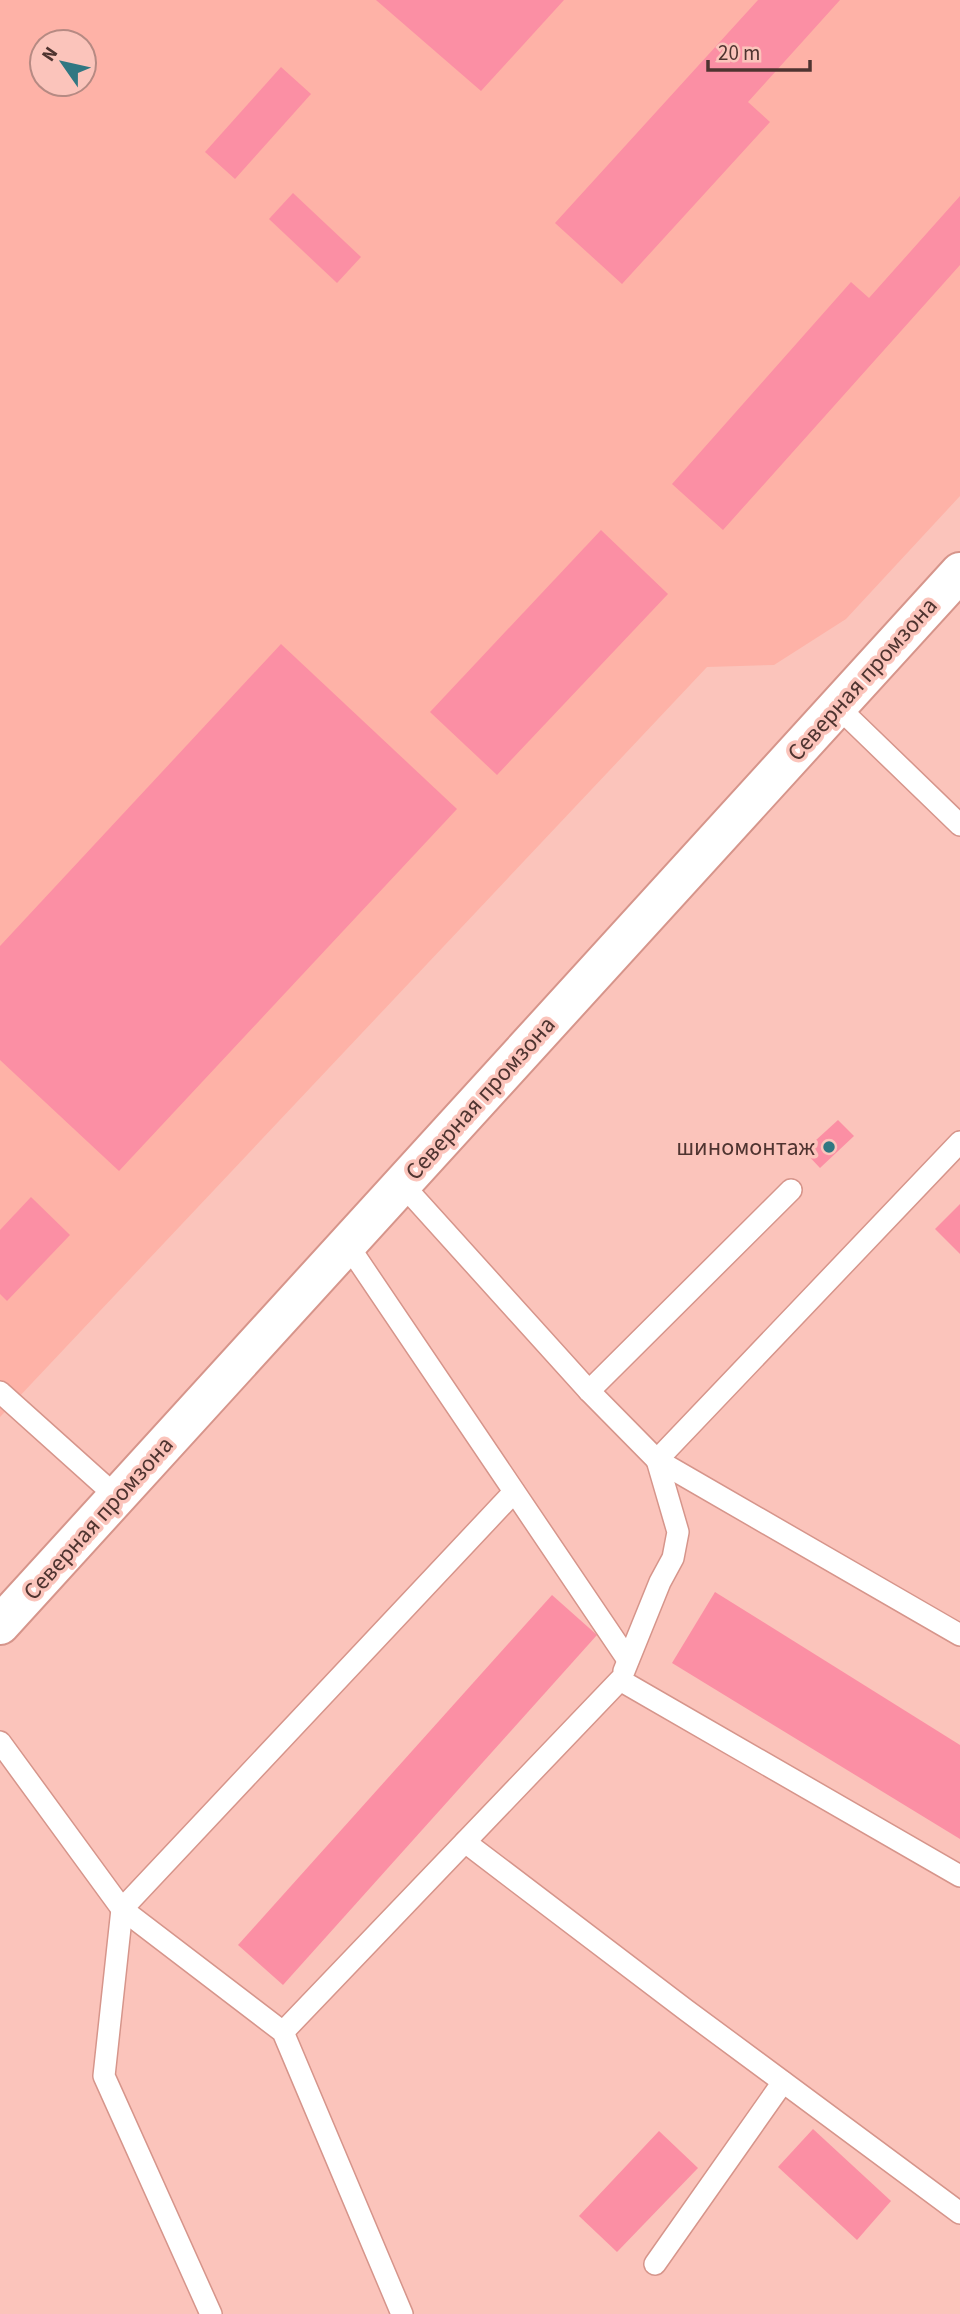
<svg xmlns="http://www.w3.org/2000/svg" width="960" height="2314" viewBox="0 0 960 2314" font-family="'Source Sans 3',sans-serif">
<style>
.built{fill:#feb2a7;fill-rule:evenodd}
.building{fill:#fb8fa4}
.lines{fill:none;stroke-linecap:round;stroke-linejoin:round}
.lane-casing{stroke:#d6958b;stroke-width:24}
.primary-casing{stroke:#d6958b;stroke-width:42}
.lane{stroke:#fff;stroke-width:21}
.primary{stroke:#fff;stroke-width:38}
.poi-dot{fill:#307782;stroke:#fbc4bb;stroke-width:2.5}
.labels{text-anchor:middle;stroke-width:7;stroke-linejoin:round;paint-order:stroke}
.street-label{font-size:24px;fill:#4f3430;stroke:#fbc4bb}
.poi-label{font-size:24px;fill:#4f3430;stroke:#fbc4bb;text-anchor:end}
</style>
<rect width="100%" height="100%" fill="#fbc4bb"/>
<!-- built -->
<path class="built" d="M0,0H960V496L846,619L774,665L707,667L0,1417ZM42,42H84V84H42Z"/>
<!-- building -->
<g class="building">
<path d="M376,0H564L481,91Z"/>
<path d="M758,0H840L748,102L770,122L622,284L555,223Z"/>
<path d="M281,67L311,94L235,179L205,152Z"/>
<path d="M293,193L361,257L337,283L269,219Z"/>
<path d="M960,196V265L723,530L672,484L851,282L869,298Z"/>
<path d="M601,530L668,594L497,775L430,712Z"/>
<path d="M281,644L457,809L119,1171L0,1060V946Z"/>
<path d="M838,1120L854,1136L820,1168L804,1151Z"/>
<path d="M31,1197L70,1235L7,1301L0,1294V1230Z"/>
<path d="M960,1204V1254L935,1229Z"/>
<path d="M715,1592L960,1745V1839L672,1663Z"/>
<path d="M552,1595L597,1635L283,1985L238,1945Z"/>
<path d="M813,2129L891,2201L857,2240L778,2167Z"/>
<path d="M659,2131L698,2168L617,2252L579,2216Z"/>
</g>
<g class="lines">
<!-- lane casing -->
<g class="lane-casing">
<g id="lane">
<path d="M837,706L960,825"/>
<path d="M402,1184L589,1391L657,1460L960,1635"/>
<path d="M347,1244L628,1660"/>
<path d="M589,1391L791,1190"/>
<path d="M0,1392L117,1497"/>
<path d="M657,1460L960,1142"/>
<path d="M624,1671L660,1582L673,1558L678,1532L657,1460"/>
<path d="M0,1742L122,1909L283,2032L402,2314"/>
<path d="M465,1842L686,2010L960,2213"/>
<path d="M283,2032L620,1680L960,1876"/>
<path d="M655,2264L783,2082"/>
<path d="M211,2314L104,2076L122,1909L514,1492"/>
</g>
</g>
<!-- primary casing -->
<g class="primary-casing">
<path id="primary" d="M0,1625L960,572"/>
</g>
<!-- lane -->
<use href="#lane" class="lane"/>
<!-- primary -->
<use href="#primary" class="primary"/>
</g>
<!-- markers -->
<circle class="poi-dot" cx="829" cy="1147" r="7"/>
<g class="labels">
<!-- street labels -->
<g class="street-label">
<text transform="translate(862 679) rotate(-48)" y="8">Северная промзона</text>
<text transform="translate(480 1098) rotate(-48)" y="8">Северная промзона</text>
<text transform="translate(98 1518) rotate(-48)" y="8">Северная промзона</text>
</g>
<!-- poi labels -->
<g class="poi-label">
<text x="815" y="1155">шиномонтаж</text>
</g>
</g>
<!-- north arrow -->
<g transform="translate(63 63) rotate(304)"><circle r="33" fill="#fbc4bb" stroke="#b68a83" stroke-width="2"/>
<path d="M0-5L12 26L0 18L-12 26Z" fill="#307782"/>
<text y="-10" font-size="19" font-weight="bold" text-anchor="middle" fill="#4f3430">N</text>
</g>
<!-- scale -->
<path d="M708 60v10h102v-10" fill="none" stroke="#4f3430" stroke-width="3.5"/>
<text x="718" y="60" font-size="21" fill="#4f3430" stroke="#fbc4bb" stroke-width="5" paint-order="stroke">20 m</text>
</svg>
